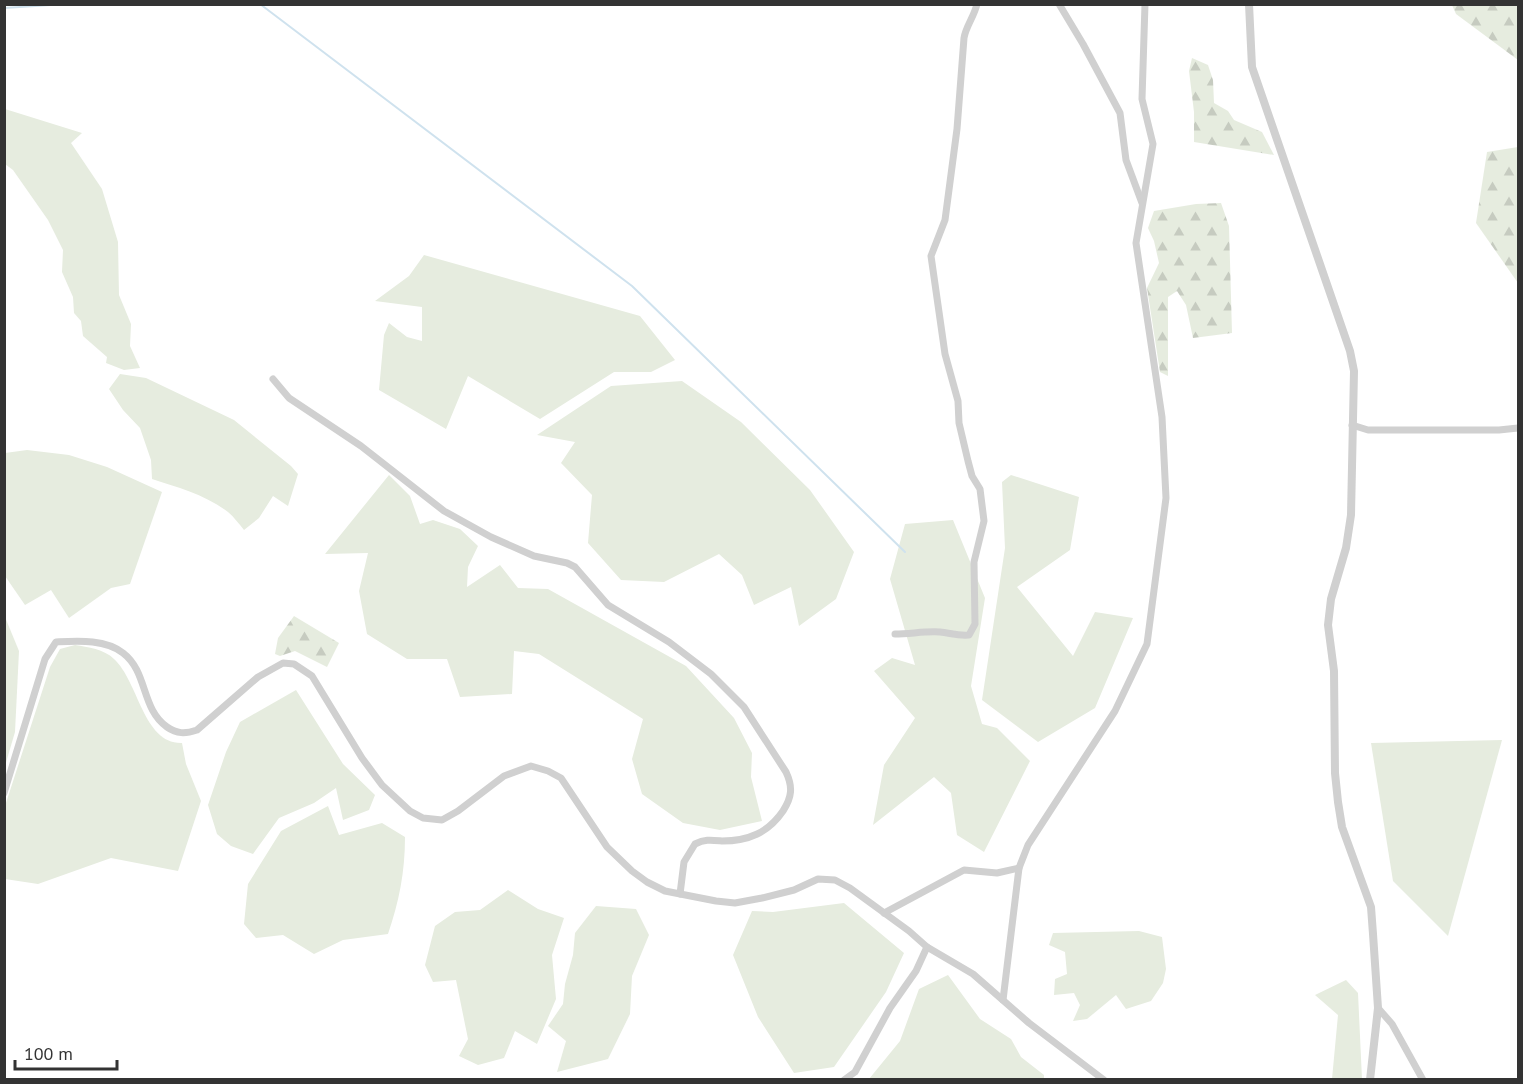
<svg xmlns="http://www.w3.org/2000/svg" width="1523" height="1084" viewBox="0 0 1523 1084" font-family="'PT Sans',sans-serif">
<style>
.green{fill:#e6ecdf}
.forest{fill:url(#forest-firs)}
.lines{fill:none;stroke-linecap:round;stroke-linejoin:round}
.stream{stroke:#cfe2ee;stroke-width:2}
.minor{stroke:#d0d0d0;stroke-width:7}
.tertiary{stroke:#d0d0d0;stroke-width:8}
</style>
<defs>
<pattern id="forest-firs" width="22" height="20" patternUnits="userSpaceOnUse" patternTransform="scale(1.5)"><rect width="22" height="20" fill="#e6ecdf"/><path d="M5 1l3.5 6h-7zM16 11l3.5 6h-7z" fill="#c6cbc0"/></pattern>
</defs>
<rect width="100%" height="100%" fill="#fff"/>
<!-- green -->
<g class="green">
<path d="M5,109L82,133L71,143L102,189L118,242L119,295L131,324L130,346L140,368L124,370L106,363L107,357L83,336L81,321L74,313L73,297L62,272L63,250L48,220L13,170L5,164Z"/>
<path d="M424,255L640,316L675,360L651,372H614L540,419L468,376L446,429L379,390L384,335L389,323L407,337L422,341V307L375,301L409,276Z"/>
<path d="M120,374L146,378L234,420L291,466L298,474L288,506L273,496L259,518L244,530C239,524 234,517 228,512C206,495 177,487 152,479L151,460L140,428L123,410L109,389Z"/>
<path d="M682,381L741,422L810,490L854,552L836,599L799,626L791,587L754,605L742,575L719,554L664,582L621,580L588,543L592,495L561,463L575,442L537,435L611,386Z"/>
<path d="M27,450L69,455L107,467L162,492L130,584L111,588L69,618L51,590L25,605L5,576V453Z"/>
<path d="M389,475L410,496L420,524L433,520L460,529L478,546L468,567L467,587L500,565L518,588L548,589L686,666L734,718L752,753L751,777L762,821L720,830L683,823L642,794L632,759L643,719L539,654L514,651L512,694L460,697L447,659H407L367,634L359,591L368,553L325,554Z"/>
<path d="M1011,475L1079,497L1070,550L1017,587L1073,656L1095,612L1133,618L1095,708L1038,742L982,700L1005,548L1002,482Z"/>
<path d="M953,520L985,598L971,686L982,724L997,728L1030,761L984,852L957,835L951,793L934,777L873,825L884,765L915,718L874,671L892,658L915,665L890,579L905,524Z"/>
<path d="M5,617L19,651L15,732L5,766Z"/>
<path d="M75,645C88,647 104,649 114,659C139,682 143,744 182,743L186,764L201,801L178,871L111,858L38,884L5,879V806L50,667L60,649Z"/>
<path d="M296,690L343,764L375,795L369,810L343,820L336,788L314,803L279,818L253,854L231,846L217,834L208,805L226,752L240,722Z"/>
<path d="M1502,740L1448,936L1393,881L1371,743Z"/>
<path d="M328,806L339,835L382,823L405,837C405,872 399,902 388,934L343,940L314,954L283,935L256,938L244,924L248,884L281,831Z"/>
<path d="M508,890L538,909L564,918L552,955L556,999L537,1044L515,1031L504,1058L478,1065L459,1056L468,1039L456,980L433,982L425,965L435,926L455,912L480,910Z"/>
<path d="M844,903L904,953L886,992L834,1067L794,1073L758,1017L733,955L752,911L773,912Z"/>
<path d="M596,906L636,909L649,935L632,976L630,1014L608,1059L557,1072L566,1041L548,1026L563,1004L565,984L573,955L575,933Z"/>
<path d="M1139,931L1162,937L1166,969L1163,983L1151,1001L1126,1009L1116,995L1087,1019L1073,1021L1080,1005L1074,993L1054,995L1055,979L1067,974L1065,952L1049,945L1053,933Z"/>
<path d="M948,975L980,1019L1011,1039L1021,1057L1044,1075V1079H869L900,1041L919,989Z"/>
<path d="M1346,980L1358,993L1362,1079H1332L1338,1015L1315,995Z"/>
</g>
<!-- forest -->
<g class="forest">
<path d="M1452,5H1518V60L1456,14Z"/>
<path d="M1192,58L1208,65L1213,80L1214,103L1228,111L1234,120L1262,132L1274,155L1194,142V112L1189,71Z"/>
<path d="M1518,147V283L1476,223L1487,152Z"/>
<path d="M1221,203L1229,226L1232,333L1193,338L1186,305L1177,291L1168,297V376L1160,372L1147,288L1159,263L1154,241L1148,228L1154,211L1196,204Z"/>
<path d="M294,616L339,643L327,667L295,651L280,656L275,654L278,638Z"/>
</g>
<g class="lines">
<!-- stream -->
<g class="stream">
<path d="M260,4L632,286L905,552"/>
<path d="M4,8L66,4"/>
</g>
<!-- minor -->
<g class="minor">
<path d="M1059,4L1083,44L1120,113L1126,160L1142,203"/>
<path d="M273,379L289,398L361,446L444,511L491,537L534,556L567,563L575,567L608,605L669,642L711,674L744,707L786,772C793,787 792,797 783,811C768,833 748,841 722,841C711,840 705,839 695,844L684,862L680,894"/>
<path d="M1352,425L1368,430H1499L1518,428"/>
<path d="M895,634C910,634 925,631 940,632C950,633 958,636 969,635L975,624L974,562L984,521L980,489L972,476L968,461L959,423L958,401L945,354L931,256L945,220L957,129L964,38C966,26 974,17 977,4"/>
<path d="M4,793L45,659L56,642C78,641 105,639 123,653C148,672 141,709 167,727C177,734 185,734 197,730L258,677L283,663L294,664L312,676L362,758L382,785L410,811L423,818L442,820L458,811L504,776L531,766L548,771L561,778L607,847L632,871L647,882L665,891L716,901L735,903L762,898L794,890L818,879L835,880L850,888L909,931L927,947L973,974L1029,1023L1104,1080"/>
<path d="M884,913L964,870L997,873L1019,868"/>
<path d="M1003,1000L1019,868L1028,845L1115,711L1147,644L1166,498L1162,417L1136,243L1153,144L1142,99L1145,4"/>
<path d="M1378,1008L1392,1024L1423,1080"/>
<path d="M844,1080L855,1072L890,1008L916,971L927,947"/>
</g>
<!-- tertiary -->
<path class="tertiary" d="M1249,4L1252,67L1350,351L1354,371L1351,515L1346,548L1331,599L1328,625L1334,671L1335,773L1338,802L1342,827L1371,907L1373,934L1378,1008L1370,1080"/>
</g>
<!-- border -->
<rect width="1523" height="1084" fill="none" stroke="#333333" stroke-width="12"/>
<!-- scale -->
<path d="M15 1060v9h102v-9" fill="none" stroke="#333333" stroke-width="3"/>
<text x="24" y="1060" font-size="18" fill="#333333" stroke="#ffffff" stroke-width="4.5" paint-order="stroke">100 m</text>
</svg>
